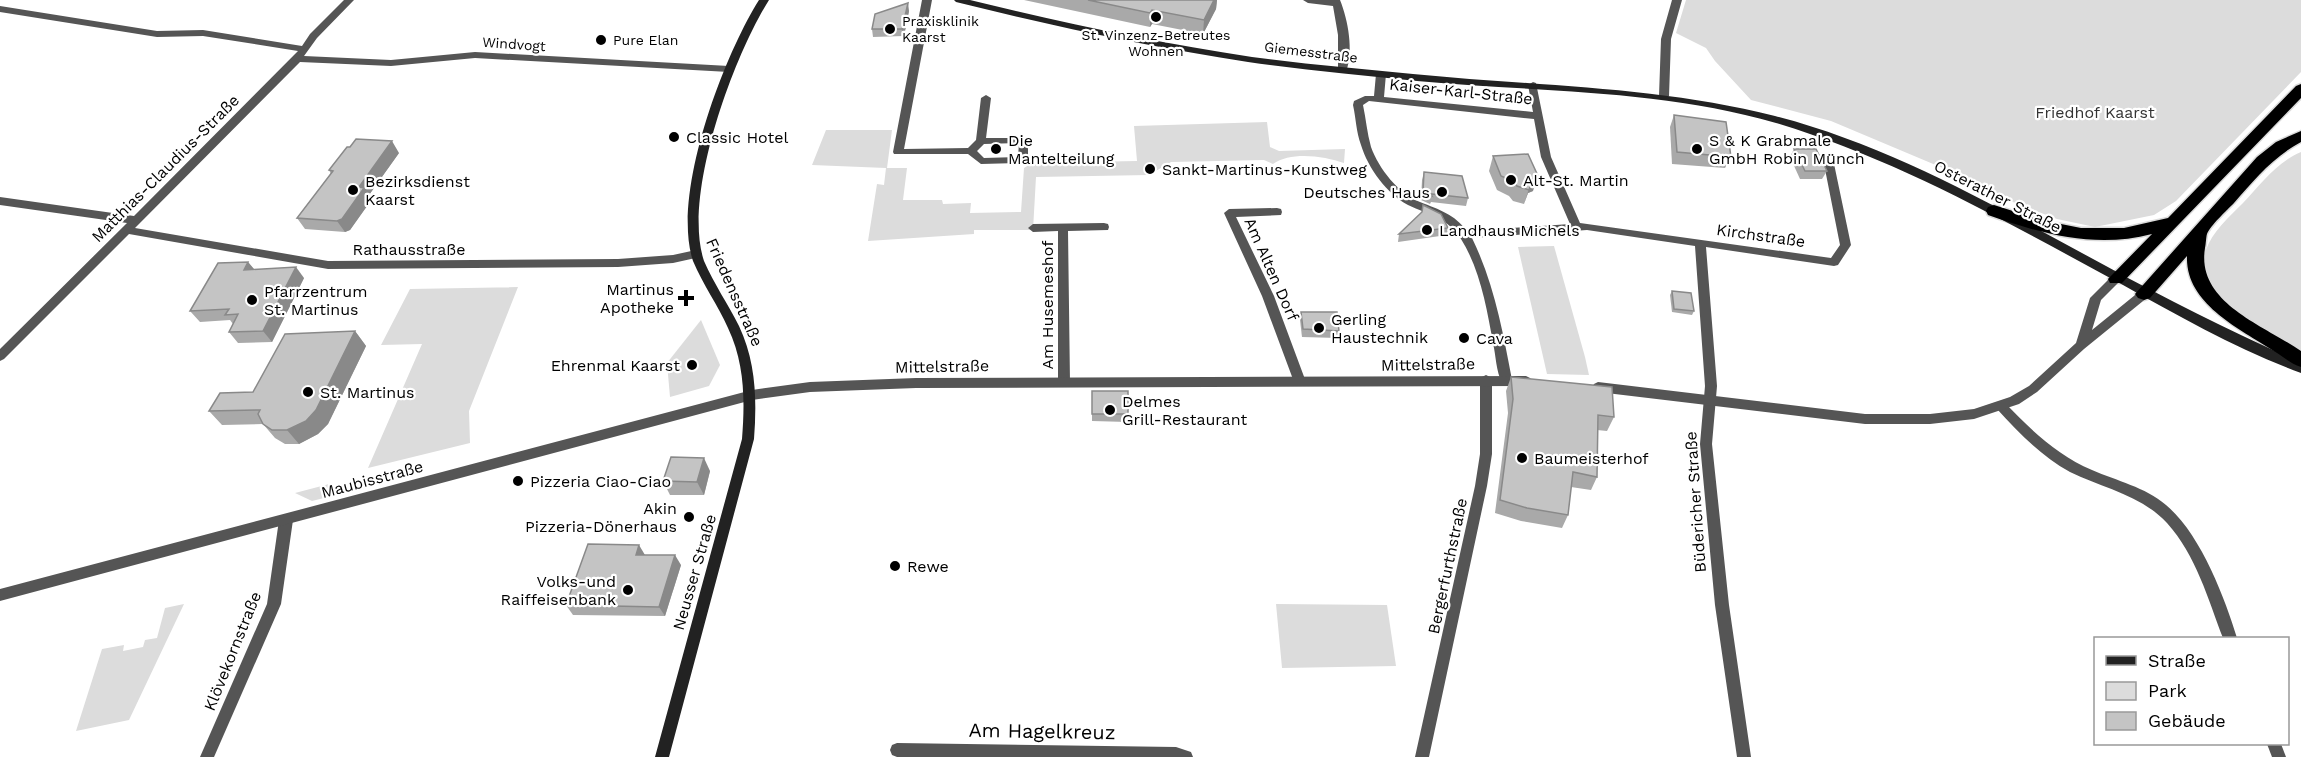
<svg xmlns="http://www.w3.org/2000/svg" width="2301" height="757" viewBox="0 0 2301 757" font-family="'Work Sans',sans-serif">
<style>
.green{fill:#dcdcdc}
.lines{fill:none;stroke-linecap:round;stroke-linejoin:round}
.motorway-casing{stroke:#dbdbdb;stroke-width:3}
.minor{fill:#555;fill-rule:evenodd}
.tertiary{fill:#555;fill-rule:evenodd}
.secondary{fill:#222;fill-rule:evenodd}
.motorway{fill:#000;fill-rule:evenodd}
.wall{fill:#a9a9a9}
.shaded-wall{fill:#898989}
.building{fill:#c4c4c4;stroke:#898989;stroke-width:1.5}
.poi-dot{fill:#000;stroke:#fff;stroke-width:2}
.labels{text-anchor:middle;stroke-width:4.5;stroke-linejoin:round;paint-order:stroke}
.far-poi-label{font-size:14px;fill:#000;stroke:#fff;text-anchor:start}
.far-street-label{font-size:14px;fill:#000;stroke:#fff}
.street-label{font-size:16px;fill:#000;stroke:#fff}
.park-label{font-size:16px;fill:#333;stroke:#fff}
.poi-label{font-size:16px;fill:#000;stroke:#fff;text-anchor:start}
.near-street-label{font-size:20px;fill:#000;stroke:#fff}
</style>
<rect width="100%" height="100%" fill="#fff"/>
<!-- green -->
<g class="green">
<path d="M1686,0H2301V72L2176,201L2154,215L2095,227L2057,219L2015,203L1957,174L1831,121L1751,100L1715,61L1706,48L1676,33Z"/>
<path d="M1267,122L1270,147L1279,151L1345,149L1344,163C1324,156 1291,151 1273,164L1264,160L1171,162L1149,175L1036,177L1033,230H974V234L868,241L877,184L884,185L886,168L812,165L826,130H892L887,168H907L903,200H942L943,204L971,203L970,213L1021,212L1024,168L1032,163L1137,161L1134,126Z"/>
<path d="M2301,152V350C2270,336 2189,295 2206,250C2212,232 2229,217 2243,203C2261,184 2277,162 2301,152Z"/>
<path d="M1554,246L1585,357L1589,375L1547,374L1518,247Z"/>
<path d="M518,287L469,411L470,443L368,468L422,344L381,345L410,289Z"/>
<path d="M701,320L720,365L709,386L670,397L667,363Z"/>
<path d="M333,483L332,496L312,501L295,493Z"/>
<path d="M184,604L129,720L76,731L102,649L124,645L123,651L143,647L145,640L157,638L165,608Z"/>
<path d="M1276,604L1387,605L1396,666L1282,668Z"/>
</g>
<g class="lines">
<!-- motorway casing -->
<g class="motorway-casing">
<g id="motorway">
<path d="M2301,84V98L2122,283H2110L2108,279L2152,234C2095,249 2042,234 1988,215L1986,211L1988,207L1994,205L2041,220L2081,228H2124L2168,218L2296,86Z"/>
<path d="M2301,131V142C2273,157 2254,180 2234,203C2227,210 2210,226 2207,234C2206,237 2206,244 2205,248C2196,303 2264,325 2301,351V367C2289,363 2280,354 2269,348C2236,327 2185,302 2187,256L2150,298L2144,300L2138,298L2135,294L2257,157L2276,142Z"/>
</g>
</g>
<!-- minor -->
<g class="minor">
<path d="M344,0H354L317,38L304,56L391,60L475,52L729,66L734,69L729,72L475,58L391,66L300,62L135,228L328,261L618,259L673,255L696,250L702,254L700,257L673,263L618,267L328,269L129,234L4,359L0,361V349L127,223L0,205V197L134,216L298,51L203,36L157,37L0,12V6L157,31L203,30L302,46L310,34Z"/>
<path d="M922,0H932L904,149L968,148L976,140L981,98L986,95L991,98L986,138H1028V157L1102,156L1106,157L1107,159L1106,161L981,164L968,154H894L893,152ZM1019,143L1018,157L984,158L977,151L984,144Z"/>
<path d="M1303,0H1340C1348,20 1354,51 1346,72L1343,73L1338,70V35L1333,6L1308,3Z"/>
<path d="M1672,0H1682L1671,39L1669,96L1664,99L1659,96L1661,39Z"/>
<path d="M1381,71L1386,74L1384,97L1533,112L1528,85L1533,82L1536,83L1551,157L1580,223L1831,258L1840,245L1823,159L1828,156L1833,159L1851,245L1838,265L1834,266L1706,247L1717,386L1712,444L1729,605L1751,757H1737L1715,605L1700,444L1705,386L1695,246L1587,230L1472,238C1494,283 1503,332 1512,380L1510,383H1502C1496,371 1496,356 1493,343C1487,309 1480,269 1461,239C1448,218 1429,215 1408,205C1387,194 1368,168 1361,145C1356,132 1356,118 1353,105L1354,101L1365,96H1374L1376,74ZM1369,101L1534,119L1541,157L1570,224L1467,231C1454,214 1440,210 1420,202C1398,193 1379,169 1371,147C1367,133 1366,119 1363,105Z"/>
<path d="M1277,208L1281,209L1282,212L1281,215L1236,217L1274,296L1306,382L1304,385H1296L1294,382L1262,296L1224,213L1229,209Z"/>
<path d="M1104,223L1108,224L1109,227L1108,230L1068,231L1070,382L1068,385H1060L1058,382V231L1033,232L1028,228L1033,224Z"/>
<path d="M1486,375L1490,377L1492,380V454L1487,486L1429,757H1415L1475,486L1480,454V380L1482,377Z"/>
<path d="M2001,401L2005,403C2031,430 2057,455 2092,470C2117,481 2145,487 2166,505C2200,533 2225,598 2237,638H2223C2208,599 2196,555 2167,523C2141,495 2103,488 2070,472C2041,456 2019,433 1997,409L1995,406L1997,403Z"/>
<path d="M286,514L291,516L293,520L281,604L214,757H200L267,604L279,520L281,516Z"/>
<path d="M897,743L1176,747L1191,752L1193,757H897L892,755L890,750L892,745Z"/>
<path d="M2267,744H2281L2286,757H2272Z"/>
</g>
<!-- tertiary -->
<g class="tertiary">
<path d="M2116,275L2122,279L2101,300L2092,330L2140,291H2148L2150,294L2148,297L2084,349L2037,392L2019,404L1974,419L1930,424H1865L1598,392L1594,390L1592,387L1594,384L1598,382L1865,414H1930L1974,409L2010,397L2029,386L2076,343L2090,298L2112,276Z"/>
<path d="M1526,376L1530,378L1532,381L1530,384L1526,386L916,388L810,392L752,400L0,601V589L752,390L810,382L916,378Z"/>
</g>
<!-- secondary -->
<g class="secondary">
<path d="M759,0H769C733,57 682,196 704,261C714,284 728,304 739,326C756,362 757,400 754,439L669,757H655L742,439C745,401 745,364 728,328C718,305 703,285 693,261C671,195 723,57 759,0Z"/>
<path d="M954,0H970C1063,23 1157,43 1252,57C1305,64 1359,69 1413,74C1534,86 1656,86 1775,116C1892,146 2000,209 2106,266C2170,301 2235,333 2301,363V373C2239,350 2180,317 2123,285C2010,224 1899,160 1776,123C1660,89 1536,92 1417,81C1361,75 1304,70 1248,62C1149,47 1052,26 956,2Z"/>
</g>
<!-- motorway -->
<use href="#motorway" class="motorway"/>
</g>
<!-- wall -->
<g class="wall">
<path d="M1024,0H1217L1216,9L1203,34L1152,24L1150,27Z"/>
<path d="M909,11L904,36L873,37L872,29Z"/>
<path d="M1674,115L1731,157L1725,168L1672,164L1670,127Z"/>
<path d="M1794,149L1827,171L1822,179H1800L1790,157Z"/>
<path d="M399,153L369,195L372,199L350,230L345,232L305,229L297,218L331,174L329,170Z"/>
<path d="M1493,156L1533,191L1528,193L1524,204L1513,201L1509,196L1497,190L1489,171Z"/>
<path d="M1424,172L1468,198L1466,206L1431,202L1430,204L1421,200L1422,180Z"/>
<path d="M1448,228L1447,235L1398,242L1399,234Z"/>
<path d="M248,262L254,269L304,278L272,342L238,343L229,332L233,324L230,320L200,322L190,311Z"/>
<path d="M1672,291L1694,311L1692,315L1672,312L1670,295Z"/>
<path d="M1301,312L1339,331L1338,338L1302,337L1300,320Z"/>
<path d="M355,331L366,346L328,424L318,434L299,444H285L275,438L263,424L222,425L209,411L253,392Z"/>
<path d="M1511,377L1614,417L1607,431L1597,430V477L1591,490L1571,487L1568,515L1562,528L1521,521L1495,513L1508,413L1506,391Z"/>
<path d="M1128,391V422L1092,421V414Z"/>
<path d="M710,471L704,495H670L663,481Z"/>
<path d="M645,555L681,565L665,616L573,615L566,605Z"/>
</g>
<!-- shaded-wall -->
<g class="shaded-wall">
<path d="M1214,0H1217L1216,9L1203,34L1204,20Z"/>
<path d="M908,3L909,11L904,36L902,29Z"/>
<path d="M1152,10V24L1150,27V13Z"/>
<path d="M392,141L399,153L369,195L372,199L350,230L345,232L337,221L359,187Z"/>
<path d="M1538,176L1533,191L1528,193L1524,204L1532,179Z"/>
<path d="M248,262L257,273L244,270Z"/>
<path d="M296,267L304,278L272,342L263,331Z"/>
<path d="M355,331L366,346L328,424L318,434L299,444L287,430Z"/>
<path d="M704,458L710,471L704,495L697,482Z"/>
<path d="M639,545L645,555H636Z"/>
<path d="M675,555L681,565L665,616L659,607Z"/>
</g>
<!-- building -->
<g class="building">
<path d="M1088,0H1214L1204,20L1152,10L1150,13Z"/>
<path d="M908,3L902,29H872L875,14Z"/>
<path d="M1674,115L1726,122L1731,157L1677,152Z"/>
<path d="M356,139L392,141L359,187L364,188L342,219L337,221L297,218L333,171L329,170L347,147H350Z"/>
<path d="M1794,149H1816L1827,171H1805Z"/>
<path d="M1528,154L1538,176L1532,179L1529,190L1517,186L1513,181L1501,176L1493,156Z"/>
<path d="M1424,172L1462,176L1468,198L1431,194L1432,196L1423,192Z"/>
<path d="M1423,205L1441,214L1448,228L1399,234L1422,212Z"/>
<path d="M248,262L244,270L296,267L263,331L229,332L238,314L225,315L229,309L190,311L218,263Z"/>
<path d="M1672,291L1691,293L1694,311L1674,309Z"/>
<path d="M1301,312H1337L1339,331L1303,329Z"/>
<path d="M355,331L316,410L306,421L287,430H272L263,424L258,414L260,410L209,411L220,393L253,392L285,334Z"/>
<path d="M1511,377L1612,387L1614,417L1598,415L1597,477L1573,472L1568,515L1527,508L1500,500L1513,399Z"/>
<rect x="1092" y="391" width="36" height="23"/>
<path d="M671,457L704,458L697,482L663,481Z"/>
<path d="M588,544L639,545L636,555H675L659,607L566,605Z"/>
</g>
<!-- markers -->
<g class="poi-dot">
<circle cx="1156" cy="17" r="6"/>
<circle cx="890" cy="29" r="6"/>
<circle cx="601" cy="40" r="6"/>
<circle cx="674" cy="137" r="6"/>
<circle cx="996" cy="149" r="6"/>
<circle cx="1697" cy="149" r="6"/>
<circle cx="1150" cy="169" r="6"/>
<circle cx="1511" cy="180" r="6"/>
<circle cx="353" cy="190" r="6"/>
<circle cx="1442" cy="192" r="6"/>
<circle cx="1427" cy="230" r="6"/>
<path d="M683 289h6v6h6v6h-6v6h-6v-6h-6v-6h6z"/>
<circle cx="252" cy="300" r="6"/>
<circle cx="1319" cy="328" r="6"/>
<circle cx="1464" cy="338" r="6"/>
<circle cx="692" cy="365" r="6"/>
<circle cx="308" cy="392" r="6"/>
<circle cx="1110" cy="410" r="6"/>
<circle cx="1522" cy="458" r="6"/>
<circle cx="518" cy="481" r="6"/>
<circle cx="689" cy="517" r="6"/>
<circle cx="895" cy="566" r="6"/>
<circle cx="628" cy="590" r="6"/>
</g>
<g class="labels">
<!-- far-poi labels -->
<g class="far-poi-label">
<text x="902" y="26">Praxisklinik<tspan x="902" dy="16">Kaarst</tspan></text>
<text x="1156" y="40" text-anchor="middle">St. Vinzenz-Betreutes<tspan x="1156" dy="16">Wohnen</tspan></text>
<text x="613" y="45">Pure Elan</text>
</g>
<!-- far-street labels -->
<g class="far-street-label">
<text transform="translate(514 44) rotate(4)" y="5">Windvogt</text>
<text transform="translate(1311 52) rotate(7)" y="5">Giemesstraße</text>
</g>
<!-- street labels -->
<g class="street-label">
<text transform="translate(1461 91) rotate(6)" y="6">Kaiser-Karl-Straße</text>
<text transform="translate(165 168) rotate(-45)" y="6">Matthias-Claudius-Straße</text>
<text transform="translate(1998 196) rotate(27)" y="6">Osterather Straße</text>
<text transform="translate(1761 235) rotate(8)" y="6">Kirchstraße</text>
<text x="409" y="255">Rathausstraße</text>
<text transform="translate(1272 269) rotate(66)" y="6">Am Alten Dorf</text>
<text transform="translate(735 292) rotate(66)" y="6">Friedensstraße</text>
<text transform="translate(1047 305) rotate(-90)" y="6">Am Husemeshof</text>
<text transform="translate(1428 364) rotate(-1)" y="6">Mittelstraße</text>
<text transform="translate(942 366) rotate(-1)" y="6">Mittelstraße</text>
<text transform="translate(372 479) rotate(-15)" y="6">Maubisstraße</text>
<text transform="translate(1695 502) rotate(-94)" y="6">Büdericher Straße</text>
<text transform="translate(1447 566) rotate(-78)" y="6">Bergerfurthstraße</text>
<text transform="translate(694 572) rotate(-74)" y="6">Neusser Straße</text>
<text transform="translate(232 651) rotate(-68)" y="6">Klövekornstraße</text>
</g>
<!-- park labels -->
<g class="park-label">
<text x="2095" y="118">Friedhof Kaarst</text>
</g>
<!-- poi labels -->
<g class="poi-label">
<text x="686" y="143">Classic Hotel</text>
<text x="1008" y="146">Die<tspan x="1008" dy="18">Mantelteilung</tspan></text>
<text x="1709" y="146">S &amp; K Grabmale<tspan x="1709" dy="18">GmbH Robin Münch</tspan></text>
<text x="1162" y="175">Sankt-Martinus-Kunstweg</text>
<text x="1523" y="186">Alt-St. Martin</text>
<text x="365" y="187">Bezirksdienst<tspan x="365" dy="18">Kaarst</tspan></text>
<text x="1430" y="198" text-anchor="end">Deutsches Haus</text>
<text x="1439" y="236">Landhaus Michels</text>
<text x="674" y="295" text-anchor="end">Martinus<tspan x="674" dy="18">Apotheke</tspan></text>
<text x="264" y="297">Pfarrzentrum<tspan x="264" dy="18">St. Martinus</tspan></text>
<text x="1331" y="325">Gerling<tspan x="1331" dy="18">Haustechnik</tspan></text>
<text x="1476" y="344">Cava</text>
<text x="680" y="371" text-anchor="end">Ehrenmal Kaarst</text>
<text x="320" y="398">St. Martinus</text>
<text x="1122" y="407">Delmes<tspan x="1122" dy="18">Grill-Restaurant</tspan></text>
<text x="1534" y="464">Baumeisterhof</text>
<text x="530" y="487">Pizzeria Ciao-Ciao</text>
<text x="677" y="514" text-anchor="end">Akin<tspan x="677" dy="18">Pizzeria-Dönerhaus</tspan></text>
<text x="907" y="572">Rewe</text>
<text x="616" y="587" text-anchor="end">Volks-und<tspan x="616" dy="18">Raiffeisenbank</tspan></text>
</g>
<!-- near-street labels -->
<g class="near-street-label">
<text transform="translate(1042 731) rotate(1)" y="7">Am Hagelkreuz</text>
</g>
</g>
<!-- legend -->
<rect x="2094" y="637" width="195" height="108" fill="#ffffff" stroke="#999999" stroke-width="1.5"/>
<rect x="2106" y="656" width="30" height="9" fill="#222222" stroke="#999999" stroke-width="1.5"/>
<text x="2148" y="667" font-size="18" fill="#000000">Straße</text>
<rect x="2106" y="682" width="30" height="18" fill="#dcdcdc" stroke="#999999" stroke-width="1.5"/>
<text x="2148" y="697" font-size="18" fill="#000000">Park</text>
<rect x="2106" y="712" width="30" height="18" fill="#c4c4c4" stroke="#999999" stroke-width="1.5"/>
<text x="2148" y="727" font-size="18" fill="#000000">Gebäude</text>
</svg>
